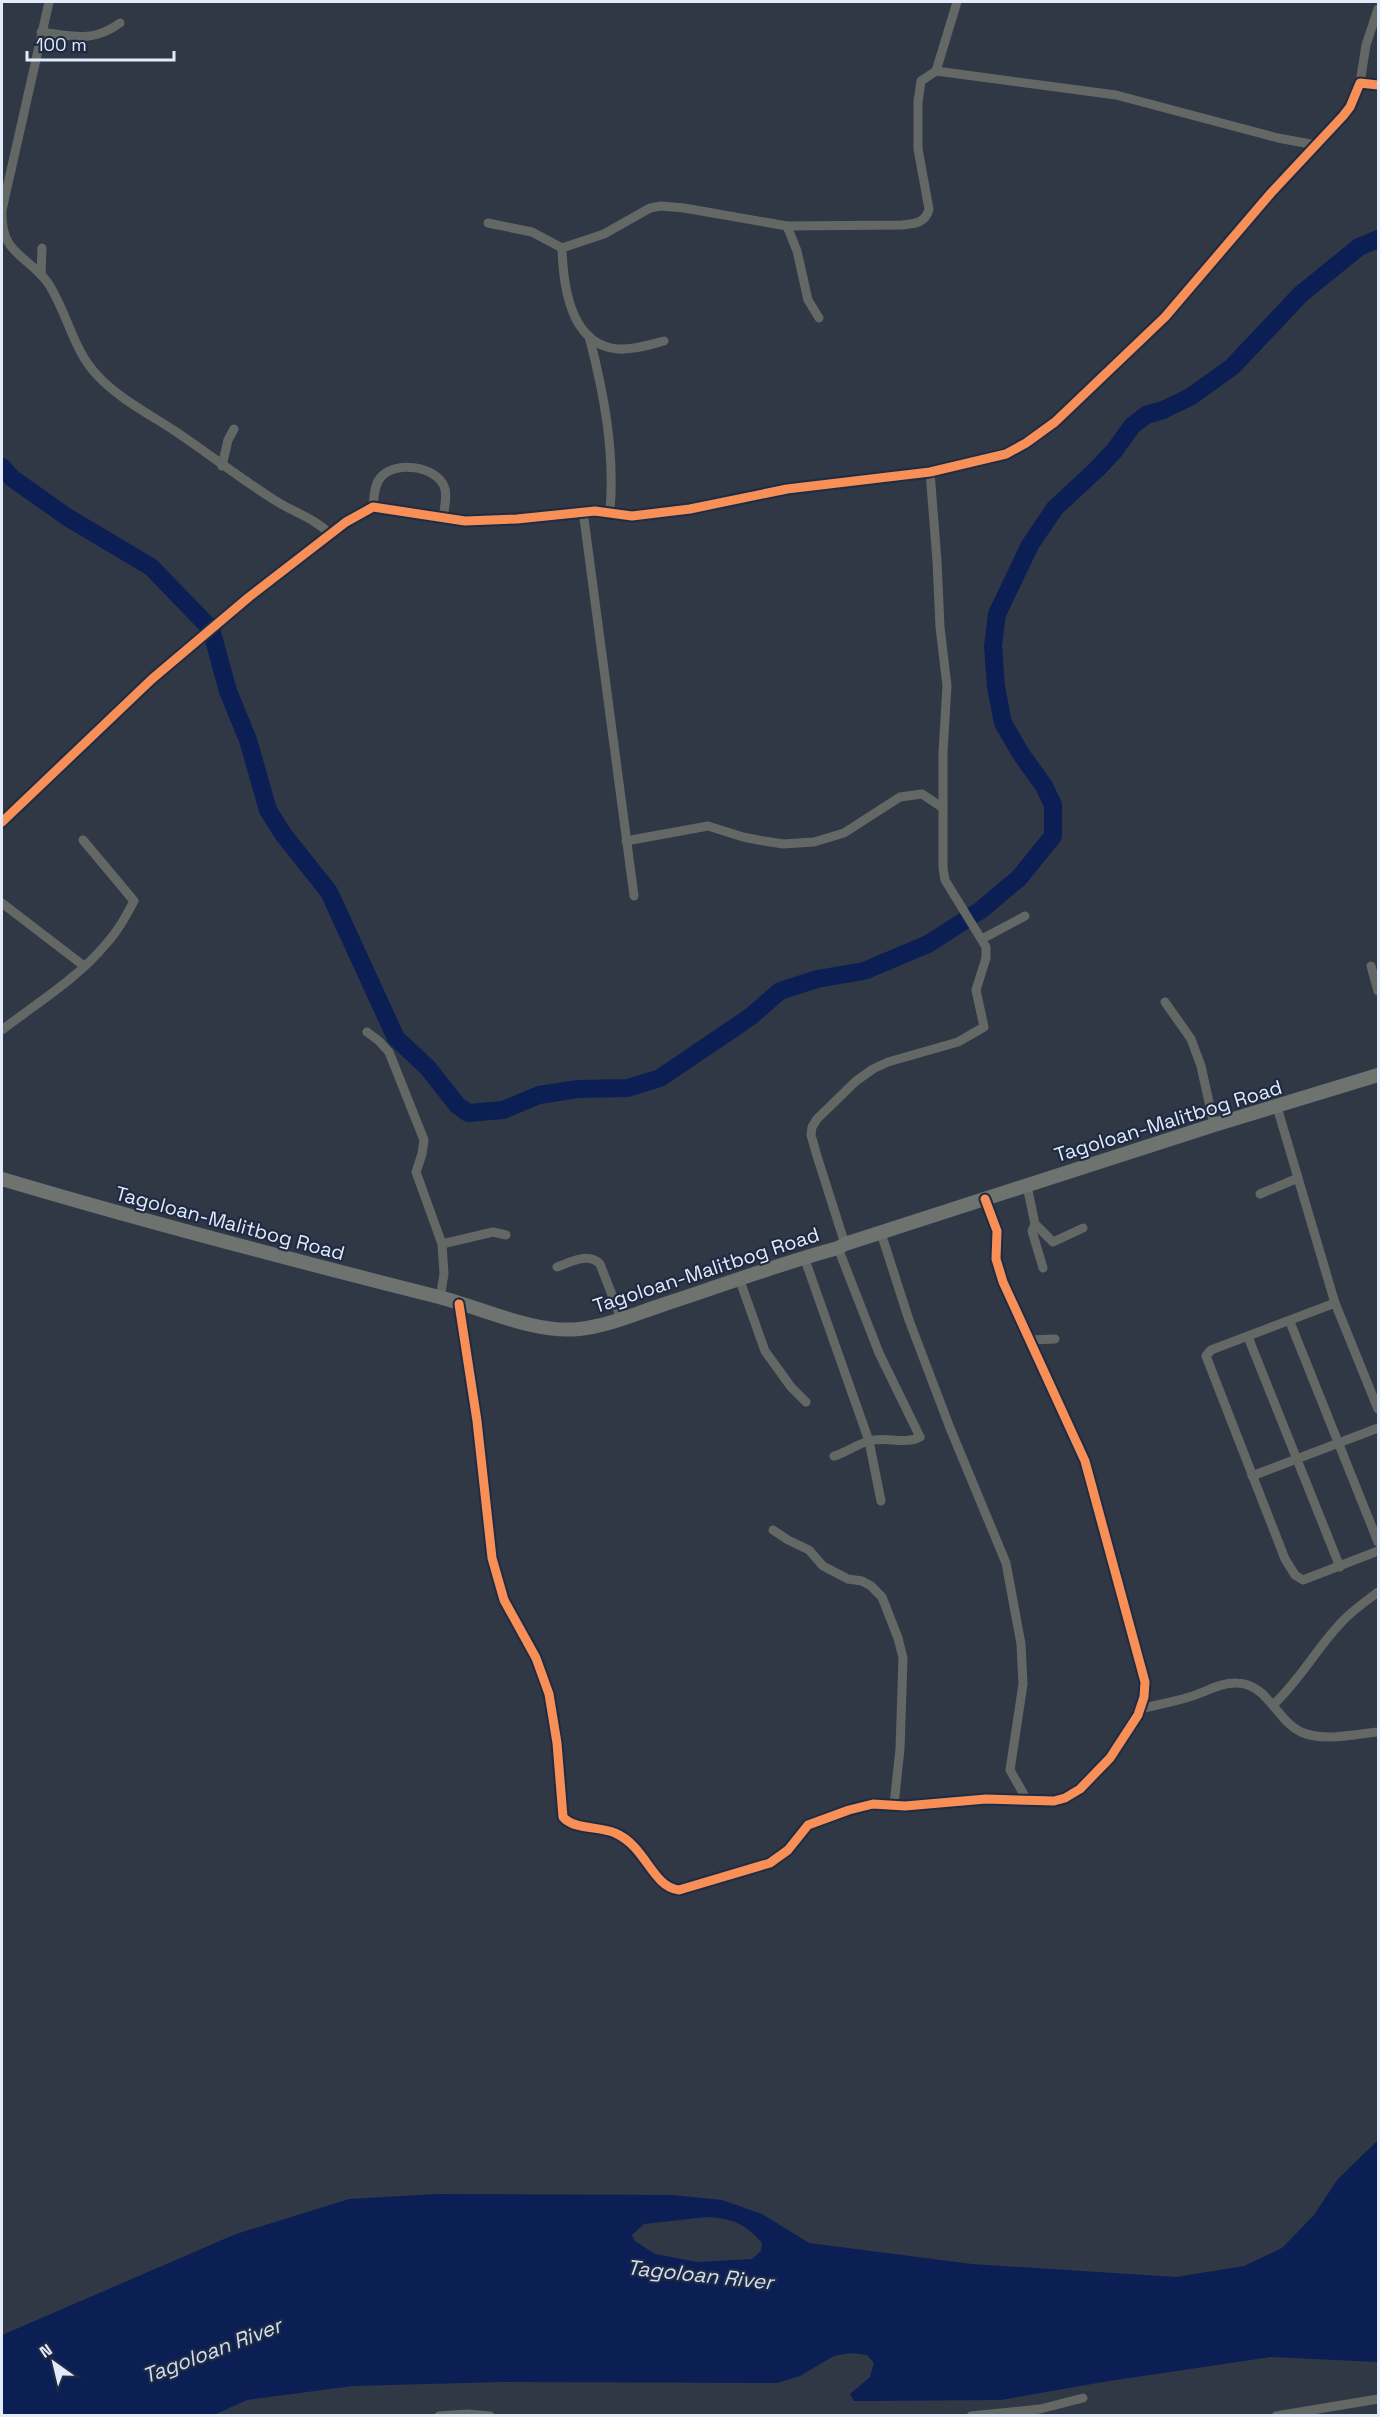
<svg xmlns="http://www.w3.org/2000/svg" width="1380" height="2417" viewBox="0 0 1380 2417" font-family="'Space Grotesk',sans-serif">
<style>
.water{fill:#0b1f54;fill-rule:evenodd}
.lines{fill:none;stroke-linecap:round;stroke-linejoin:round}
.river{stroke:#0b1f54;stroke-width:18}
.minor{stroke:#646865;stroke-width:9}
.secondary{stroke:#6f7370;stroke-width:14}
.cycleway-casing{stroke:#1f2b43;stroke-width:13}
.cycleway{stroke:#f78f57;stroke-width:9}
.labels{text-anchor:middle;stroke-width:4.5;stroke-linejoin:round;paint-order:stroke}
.street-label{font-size:20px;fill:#e2ebfb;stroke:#1f2b43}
.water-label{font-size:21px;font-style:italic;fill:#d4def0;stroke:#1f2b43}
</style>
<rect width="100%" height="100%" fill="#303846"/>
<!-- water -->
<path class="water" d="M1378,2140V2362L1271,2357L1109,2381L1001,2400L866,2401H854L850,2394L870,2377L874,2363L867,2355L851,2353L834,2356L800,2376L777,2383L503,2382L353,2386L247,2400L214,2415H2V2335L236,2234L349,2199L436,2194L672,2195L722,2200L762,2214L809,2243L972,2264L1176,2277L1244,2266L1282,2248L1314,2215L1337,2180ZM707,2217C734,2219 744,2223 762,2243L761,2251L752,2259L697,2262L655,2254L635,2241L632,2235L644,2224Z"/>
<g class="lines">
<!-- river -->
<path class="river" d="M2,467L12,478L67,517L151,567L211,629L228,691L248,740L268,810L283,834L329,892L396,1038L428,1068L457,1105L468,1113L503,1110L539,1095L578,1089L628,1088L660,1078L750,1017L780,991L817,979L864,971L928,944L981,910L1019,878L1053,836V805L1044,786L1021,754L1003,723L996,687L993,646L997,614L1030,545L1055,508L1097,469L1114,451L1132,426L1146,415L1163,410L1190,397L1232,367L1301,294L1359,247L1378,239"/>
<!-- minor -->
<g class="minor">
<path d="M49,2L2,210C0,255 27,254 48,283C67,312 73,350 97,375C118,398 149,414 175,431C209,454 241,479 276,501C295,513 314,518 330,534"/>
<path d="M41,32C72,36 93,43 120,23"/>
<path d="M936,71L957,2"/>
<path d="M1360,83L1366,45L1378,9"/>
<path d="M488,223L532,232L562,248"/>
<path d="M787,226L797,251L808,300L819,318"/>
<path d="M41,275L42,248"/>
<path d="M589,336C604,393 615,452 610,511"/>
<path d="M664,341C649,345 633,350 618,349C570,345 563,284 562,248L604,234L650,208L661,206L684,208L787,226L902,225C914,224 926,223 929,209L918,149V102L921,81L936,71L1116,95L1278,138L1316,145"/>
<path d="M222,466L228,440L234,429"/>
<path d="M373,507C374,498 374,483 382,476C397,461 435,466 444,486C448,495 444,509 443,519"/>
<path d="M583,511L634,896"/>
<path d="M2,822L152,679L249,597L346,522L373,507L465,521L517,519L595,511L632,516L690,509L787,489L930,472L1006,454L1026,443L1055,422L1165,317L1271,193L1343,116L1350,107L1360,83L1378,85"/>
<path d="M626,841L708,826L743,837L764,841L783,844L814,842L844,833L900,797L922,794L943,808"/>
<path d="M2,903L84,966"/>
<path d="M982,939L1025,916"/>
<path d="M1371,966L1378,991"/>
<path d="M1165,1002L1191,1039L1201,1066L1214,1125"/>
<path d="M2,1030C37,1003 78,978 106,944C118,931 126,916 134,901L83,840"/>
<path d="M367,1032L379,1041L389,1052L424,1140L422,1154L416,1172L442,1244L444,1274L440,1298"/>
<path d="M1277,1107L1335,1303L1378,1409"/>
<path d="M1027,1186L1035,1224L1053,1242L1083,1228"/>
<path d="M1260,1194L1298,1178"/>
<path d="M1035,1224L1032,1231L1043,1268"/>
<path d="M881,1233L909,1320L950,1428L1006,1563L1021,1644L1023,1684L1010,1770L1027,1800"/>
<path d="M442,1244L493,1232L506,1235"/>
<path d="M845,1244L817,1156L811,1135L812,1127L817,1119L856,1081L873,1069L888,1062L958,1042L984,1027L976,990L986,958V947L945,880L943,868V752L947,686L940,627L937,561L930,472"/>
<path d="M804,1257L869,1441L881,1501"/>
<path d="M557,1267C571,1262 588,1252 600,1264L621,1318"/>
<path d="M739,1278L765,1351L791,1387L806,1402"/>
<path d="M1335,1303L1211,1350L1206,1356L1285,1559L1295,1575L1303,1580L1378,1551"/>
<path d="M459,1304L477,1421L492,1558L504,1600L536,1658L549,1694L557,1743L563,1817C574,1830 600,1826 615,1833C646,1846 652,1887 679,1890L770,1863L788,1850L808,1825L849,1810L873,1804L905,1806L986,1799L1054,1801L1065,1798L1080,1789L1110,1758L1138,1715L1144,1697L1145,1682L1085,1461L1003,1282L996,1259L997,1231L985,1199"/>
<path d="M1290,1322L1378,1542"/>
<path d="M1248,1337L1340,1567"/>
<path d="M1029,1340L1055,1339"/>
<path d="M834,1456C845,1453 857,1444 869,1441C886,1436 905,1445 920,1437L879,1353L838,1248"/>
<path d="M1252,1476L1378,1428"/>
<path d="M773,1530L788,1540L809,1550L823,1566L848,1579L862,1581L871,1586L882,1597L898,1638L903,1658L900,1749L894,1805"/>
<path d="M1273,1705C1299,1681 1315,1651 1339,1625C1350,1612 1365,1602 1378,1592"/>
<path d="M1140,1709C1156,1705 1173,1702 1189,1697C1204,1693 1221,1682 1237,1683C1268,1684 1276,1720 1301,1732C1324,1742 1355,1734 1378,1732"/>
<path d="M439,2416L467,2414L490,2416"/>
<path d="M971,2416L1040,2409L1083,2398"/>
<path d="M1276,2416L1378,2399"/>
</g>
<!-- secondary -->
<path class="secondary" d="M2,1179C146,1222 292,1260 439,1297C482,1308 535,1334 579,1329C608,1326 635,1314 662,1305C721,1286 778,1264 838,1248L845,1244L1214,1125L1378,1075"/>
<!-- cycleway casing -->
<g class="cycleway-casing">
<g id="cycleway">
<path d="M2,822L152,679L249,597L346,522L373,507L465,521L517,519L595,511L632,516L690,509L787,489L930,472L1006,454L1026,443L1055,422L1165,317L1271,193L1343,116L1350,107L1360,83L1378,85"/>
<path d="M459,1304L477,1421L492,1558L504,1600L536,1658L549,1694L557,1743L563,1817C574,1830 600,1826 615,1833C646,1846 652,1887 679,1890L770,1863L788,1850L808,1825L849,1810L873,1804L905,1806L986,1799L1054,1801L1065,1798L1080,1789L1110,1758L1138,1715L1144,1697L1145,1682L1085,1461L1003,1282L996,1259L997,1231L985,1199"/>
</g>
</g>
<!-- cycleway -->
<use href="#cycleway" class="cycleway"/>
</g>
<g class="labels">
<!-- street labels -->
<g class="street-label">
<text transform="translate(1168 1121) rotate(-17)" y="7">Tagoloan-Malitbog Road</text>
<text transform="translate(230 1223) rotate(15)" y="7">Tagoloan-Malitbog Road</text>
<text transform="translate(706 1270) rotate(-18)" y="7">Tagoloan-Malitbog Road</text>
</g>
<!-- water labels -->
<g class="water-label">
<text transform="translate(700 2275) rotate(6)" y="7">Tagoloan River</text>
<text transform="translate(212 2351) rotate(-21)" y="7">Tagoloan River</text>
</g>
</g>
<!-- border -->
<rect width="1380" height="2417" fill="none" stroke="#e2ebfb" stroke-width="6"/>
<!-- north arrow -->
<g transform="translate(54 2363) rotate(326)" stroke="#1f2b43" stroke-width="4.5" paint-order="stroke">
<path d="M0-4.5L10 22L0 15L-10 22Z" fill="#e2ebfb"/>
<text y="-9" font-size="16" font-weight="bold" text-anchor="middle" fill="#e2ebfb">N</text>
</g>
<!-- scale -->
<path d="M27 51v9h147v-9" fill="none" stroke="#e2ebfb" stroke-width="3"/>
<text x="36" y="51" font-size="18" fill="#e2ebfb" stroke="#1f2b43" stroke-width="4.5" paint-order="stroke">100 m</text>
</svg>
